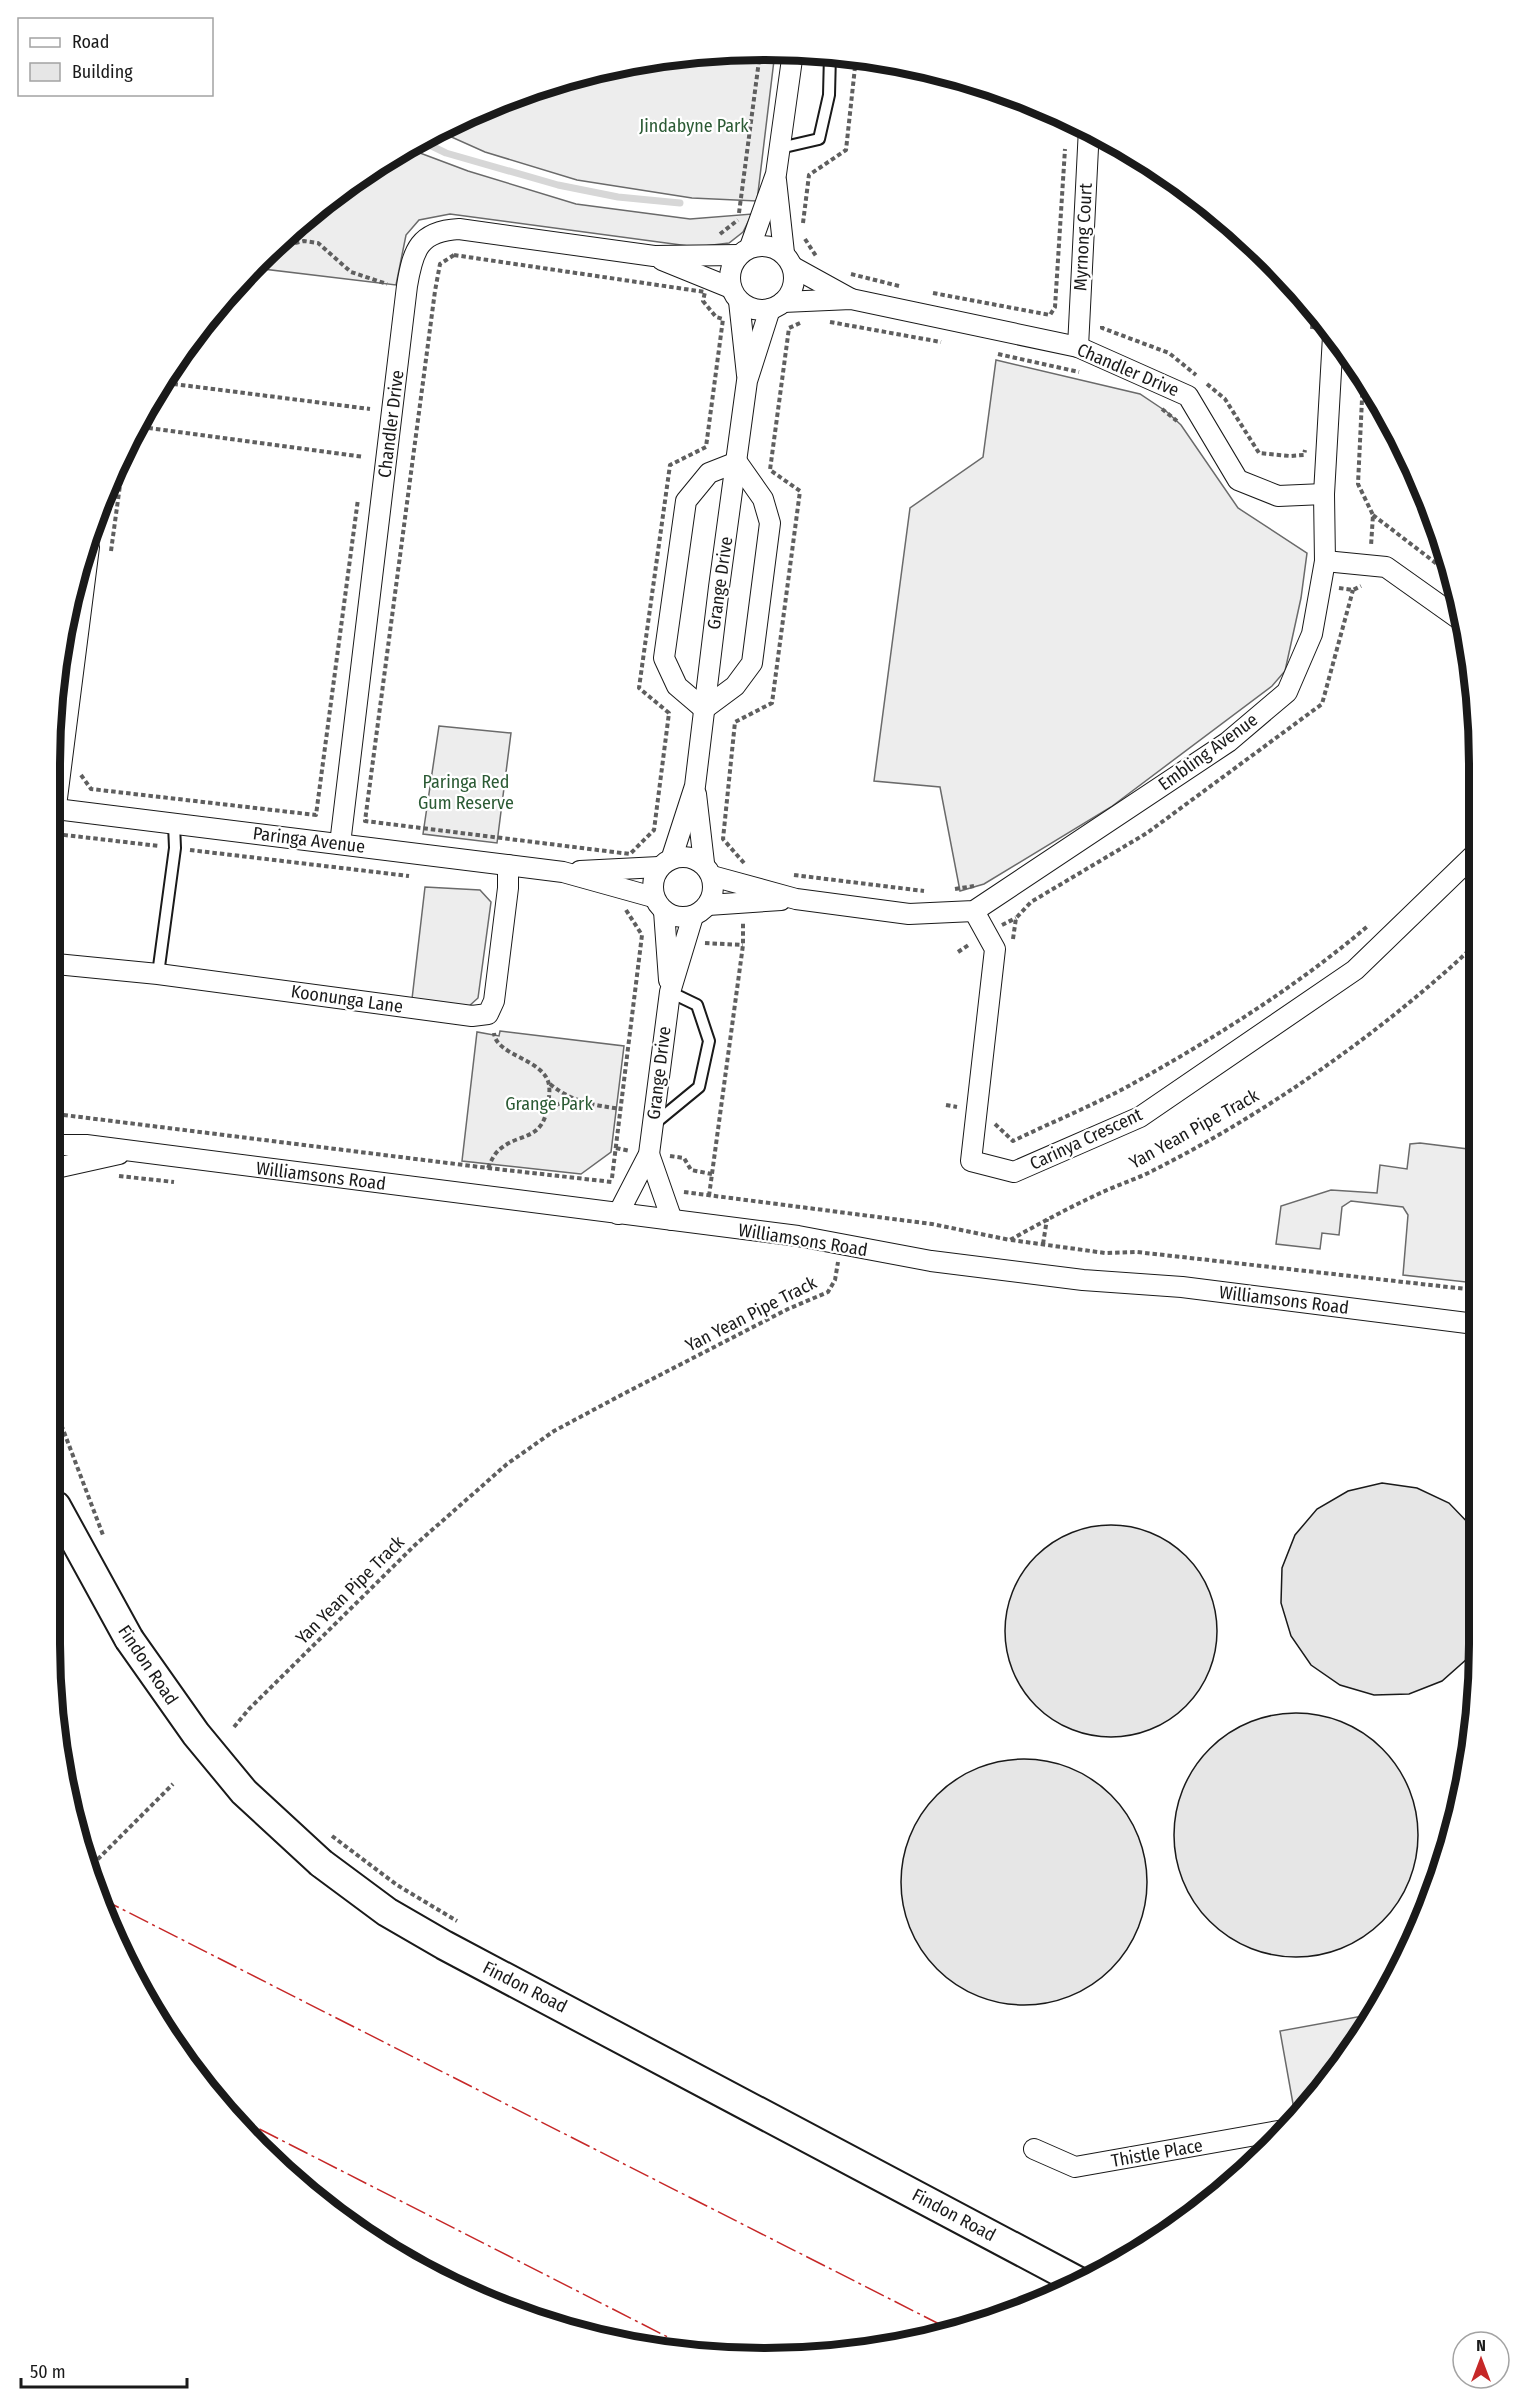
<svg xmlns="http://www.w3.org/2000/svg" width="1529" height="2408" viewBox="0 0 1529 2408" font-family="'Fira Sans Condensed',sans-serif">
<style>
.built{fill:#ededed;stroke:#6a6a6a;stroke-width:1.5}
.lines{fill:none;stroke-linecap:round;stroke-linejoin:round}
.stream{stroke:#d7d7d7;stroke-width:7}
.building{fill:#e6e6e6;stroke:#1a1a1a;stroke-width:1.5}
.lane-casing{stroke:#1a1a1a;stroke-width:14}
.street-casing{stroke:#1a1a1a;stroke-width:22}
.secondary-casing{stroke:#1a1a1a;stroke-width:32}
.path{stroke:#5f5f5f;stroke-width:4;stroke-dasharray:4.5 3;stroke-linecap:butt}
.lane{stroke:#fff;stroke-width:10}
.street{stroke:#fff;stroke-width:20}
.secondary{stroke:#fff;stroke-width:28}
.rail-casing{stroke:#1a1a1a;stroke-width:7}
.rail{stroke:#fff;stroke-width:4.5;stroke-dasharray:14;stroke-linecap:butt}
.secondary-bridge-casing{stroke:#1a1a1a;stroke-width:32;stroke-linecap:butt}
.secondary-bridge{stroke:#fff;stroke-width:28}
.power{stroke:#c62828;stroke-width:1.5;stroke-dasharray:21 4.5 3 4.5;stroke-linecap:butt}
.labels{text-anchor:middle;stroke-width:4.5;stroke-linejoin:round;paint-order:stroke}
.park-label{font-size:18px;fill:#2b5a34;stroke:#fff}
.street-label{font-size:18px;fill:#1a1a1a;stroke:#fff}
.rim{fill:none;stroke:#1a1a1a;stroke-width:8}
</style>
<rect width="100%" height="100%" fill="#fff"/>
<!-- built -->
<g class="built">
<path d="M775,52L757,201L692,198L577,180L485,152L438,131L535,87L672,56Z"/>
<path d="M404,147L468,171L576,204L690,219L752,214L743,232L729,243L696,247L450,214L419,220L406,235L396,285L255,268L293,227Z"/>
<path d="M996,360L1140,394L1167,412L1181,425L1238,508L1307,553L1301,598L1285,671L1272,686L1111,807L984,884L960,891L940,787L874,781L910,508L983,457Z"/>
<path d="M439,726L511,733L497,843L423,834Z"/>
<path d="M425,887L480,890L491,902L478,998L468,1007L412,999Z"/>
<path d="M500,1031L624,1046L611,1152L581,1174L462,1161L477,1032L499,1036Z"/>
<path d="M1420,1143L1476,1150L1475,1283L1403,1275L1408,1215L1403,1207L1351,1201L1342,1207L1339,1235L1322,1233L1320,1249L1276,1244L1281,1206L1331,1190L1377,1193L1380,1165L1407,1169L1410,1144Z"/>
<path d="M1368,2015L1332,2079L1298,2115H1295L1280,2031Z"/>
</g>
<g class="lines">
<!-- stream -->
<path class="stream" d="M419,140L446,153L558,185L618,197L680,203"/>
</g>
<!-- building -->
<g class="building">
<path d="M1382,1483L1417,1488L1449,1503L1474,1529V1649L1468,1658L1442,1681L1409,1694L1374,1695L1340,1685L1311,1665L1291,1636L1281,1603L1282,1568L1295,1535L1317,1509L1348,1491Z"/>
<circle cx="1111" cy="1631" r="106"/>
<circle cx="1296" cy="1835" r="122"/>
<circle cx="1024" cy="1882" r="123"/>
</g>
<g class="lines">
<!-- lane casing -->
<g class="lane-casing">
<g id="lane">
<path d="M780,148L819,139L829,95L830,54"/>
<path d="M158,974L175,848L174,824"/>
<path d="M654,1124L699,1087L709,1041L697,1005L670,992"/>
</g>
</g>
<!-- street casing -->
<g class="street-casing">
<g id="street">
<path d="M776,180L784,253"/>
<circle cx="762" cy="278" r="32"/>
<path d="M750,247L776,174L793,52"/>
<path d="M662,260L731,288"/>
<path d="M793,267L851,299"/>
<path d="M739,301L747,375"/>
<path d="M783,302L851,299L1078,347L1188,396L1238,480L1278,496L1324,494"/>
<path d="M1078,347L1089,128"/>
<path d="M737,462L763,499L770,523L752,663L735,686L704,709L677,686L664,658L686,501L709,473Z"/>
<path d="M1325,561L1386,567L1462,621"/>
<path d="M696,794L704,863"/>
<path d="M56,806L89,547"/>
<path d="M56,809L563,872L653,897"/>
<path d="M340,844L407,286C413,250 419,231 459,229L654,256L739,255"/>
<circle cx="683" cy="887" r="30"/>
<path d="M672,857L695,786L719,587L747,381L770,309"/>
<path d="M580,871L659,867"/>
<path d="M712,876L796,899L909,914L974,911L1228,742L1287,692L1312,634L1325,561L1324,494L1333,336"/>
<path d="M708,905L781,900"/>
<path d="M664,911L669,980"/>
<path d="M974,911L995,949L971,1161L1014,1172L1140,1117L1355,970L1477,852"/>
<path d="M56,964L158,974L472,1016L488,1014L494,1001L508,888V865"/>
<path d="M56,1145H86L798,1236L931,1261L1083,1280L1182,1287L1475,1324"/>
<path d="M649,1154L672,1220"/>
<path d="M56,1168L119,1154"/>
<path d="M618,1214L649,1154L670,992L693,916"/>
<path d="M1034,2149L1075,2167L1284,2130"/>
</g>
</g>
<!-- secondary casing -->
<g class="secondary-casing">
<g id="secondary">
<path d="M56,1506L129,1639"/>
<path d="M321,1863L387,1912L444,1945L1083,2284"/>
</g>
</g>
<!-- path -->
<g class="path">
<path d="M739,213L760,53"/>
<path d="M803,223L809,175L846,150L856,58"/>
<path d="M720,234L738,220"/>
<path d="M805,239L816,256"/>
<path d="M273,248L304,241L318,243L351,272L387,284"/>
<path d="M454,255L705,292L703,301L716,317L723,319L706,447L670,465L639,688L669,713L654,830L630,854L365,821L435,291L440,264Z"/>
<path d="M851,274L899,286"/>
<path d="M933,293L1050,315L1055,307L1065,149"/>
<path d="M830,322L941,342"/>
<path d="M1102,326V328L1169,353L1196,375"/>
<path d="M1312,329L1314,309"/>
<path d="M998,354L1079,372"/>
<path d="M1363,378L1358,484L1373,515L1371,546"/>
<path d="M166,383L370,409"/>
<path d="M1207,384L1225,399L1259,453L1290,456L1304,455L1305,450"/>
<path d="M1162,409L1177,421"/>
<path d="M141,427L364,457"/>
<path d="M1373,515L1454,577"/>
<path d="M111,551L124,456"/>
<path d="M1339,588L1353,590L1361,586"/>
<path d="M81,775L91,789L316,815L358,499"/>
<path d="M1470,833L1477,825"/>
<path d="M56,834L159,846"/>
<path d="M190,850L409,876"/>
<path d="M744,863L723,839L735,722L772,703L800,491L770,470L789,328L800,323"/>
<path d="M794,875L924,891"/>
<path d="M955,889L974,886"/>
<path d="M1002,925L1016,918"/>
<path d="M1013,939L1016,918L1031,902L1147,833L1322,704L1353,590"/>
<path d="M705,943L743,945"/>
<path d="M958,952L970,944"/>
<path d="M550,1084C572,1102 593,1105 621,1109"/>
<path d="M946,1105L957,1107"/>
<path d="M548,1108L571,1099"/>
<path d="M56,1114L488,1168L612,1182"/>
<path d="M995,1124L1013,1141C1050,1123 1089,1107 1125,1088C1210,1041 1295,988 1369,925"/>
<path d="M616,1148L630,1151"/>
<path d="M670,1156L684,1158L691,1170L712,1174"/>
<path d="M488,1168C491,1161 494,1154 500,1149C520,1132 543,1142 548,1104C549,1098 550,1091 549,1085C545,1059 496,1056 494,1033"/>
<path d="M119,1176L174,1182"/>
<path d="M612,1178L642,935L626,910"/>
<path d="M684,1192L932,1224L1010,1240C1042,1222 1074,1205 1107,1190C1123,1183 1139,1178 1154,1170C1267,1113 1385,1030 1477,943"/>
<path d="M709,1196L743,945V923"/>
<path d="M1011,1240L1105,1253L1137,1252L1475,1290"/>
<path d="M1043,1244L1047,1219"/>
<path d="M56,1411L103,1535"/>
<path d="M234,1727L249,1709L415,1545L507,1464L554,1431L625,1393L788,1309L828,1292L835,1280L838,1262"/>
<path d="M332,1836L397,1885L457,1921"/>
<path d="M87,1870L173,1784"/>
</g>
<!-- lane -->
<use href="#lane" class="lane"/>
<!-- street -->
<use href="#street" class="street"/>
<!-- secondary -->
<use href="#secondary" class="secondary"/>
<!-- rail casing -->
<g class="rail-casing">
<path id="rail" d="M838,2353L912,2342"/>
</g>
<!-- rail -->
<use href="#rail" class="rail"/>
<!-- secondary-bridge casing -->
<g class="secondary-bridge-casing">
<path id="secondary-bridge" d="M129,1639L196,1734L244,1792L321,1863"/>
</g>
<!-- secondary-bridge -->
<use href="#secondary-bridge" class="secondary-bridge"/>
<!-- power -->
<g class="power">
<path d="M100,1898L955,2332"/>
<path d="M230,2114L699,2353"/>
</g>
</g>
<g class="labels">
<!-- park labels -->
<g class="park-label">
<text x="694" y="132">Jindabyne Park</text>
<text x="466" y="788">Paringa Red<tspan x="466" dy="21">Gum Reserve</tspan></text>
<text x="549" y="1110">Grange Park</text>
</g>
<!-- street labels -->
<g class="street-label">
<text transform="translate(1083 237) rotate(-87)" y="6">Myrnong Court</text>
<text transform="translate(1128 370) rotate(23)" y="6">Chandler Drive</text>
<text transform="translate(391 424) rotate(-83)" y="6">Chandler Drive</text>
<text transform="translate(720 583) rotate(-82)" y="6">Grange Drive</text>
<text transform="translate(1208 752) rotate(-36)" y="6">Embling Avenue</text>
<text transform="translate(309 840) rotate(7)" y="6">Paringa Avenue</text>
<text transform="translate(347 999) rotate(8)" y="6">Koonunga Lane</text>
<text transform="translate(659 1073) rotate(-83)" y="6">Grange Drive</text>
<text transform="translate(1194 1129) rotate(-29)" y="6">Yan Yean Pipe Track</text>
<text transform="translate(1086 1139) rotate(-25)" y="6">Carinya Crescent</text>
<text transform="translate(321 1176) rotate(7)" y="6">Williamsons Road</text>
<text transform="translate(803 1240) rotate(9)" y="6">Williamsons Road</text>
<text transform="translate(1284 1300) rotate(7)" y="6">Williamsons Road</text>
<text transform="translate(751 1314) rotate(-27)" y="6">Yan Yean Pipe Track</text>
<text transform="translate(350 1590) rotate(-45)" y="6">Yan Yean Pipe Track</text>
<text transform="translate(148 1665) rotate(56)" y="6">Findon Road</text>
<text transform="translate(525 1987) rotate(27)" y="6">Findon Road</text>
<text transform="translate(1157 2153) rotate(-10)" y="6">Thistle Place</text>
<text transform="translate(954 2215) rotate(28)" y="6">Findon Road</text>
</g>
</g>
<!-- crop -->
<path d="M0 0H1529V2408H0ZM764 60H765A704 704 0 0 1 1469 764V1644A704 704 0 0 1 765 2348H764A704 704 0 0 1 60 1644V764A704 704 0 0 1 764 60Z" fill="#fff" fill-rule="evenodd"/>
<path class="rim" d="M764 60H765A704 704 0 0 1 1469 764V1644A704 704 0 0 1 765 2348H764A704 704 0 0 1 60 1644V764A704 704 0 0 1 764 60Z"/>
<!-- legend -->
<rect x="18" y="18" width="195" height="78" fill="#ffffff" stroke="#a3a3a3" stroke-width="1.5"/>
<rect x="30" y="38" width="30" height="9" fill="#ffffff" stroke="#a3a3a3" stroke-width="1.5"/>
<text x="72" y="48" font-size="18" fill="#1a1a1a">Road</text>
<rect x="30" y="63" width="30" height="18" fill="#e6e6e6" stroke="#a3a3a3" stroke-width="1.5"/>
<text x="72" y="78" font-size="18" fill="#1a1a1a">Building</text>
<!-- north arrow -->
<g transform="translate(1481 2360)"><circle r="28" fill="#ffffff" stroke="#a3a3a3" stroke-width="1.5"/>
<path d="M0-4.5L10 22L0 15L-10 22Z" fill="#c62828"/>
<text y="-9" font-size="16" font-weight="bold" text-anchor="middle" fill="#1a1a1a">N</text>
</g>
<!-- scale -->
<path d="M21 2378v9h166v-9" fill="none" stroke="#1a1a1a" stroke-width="3"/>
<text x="30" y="2378" font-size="18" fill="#1a1a1a" stroke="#ffffff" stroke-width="4.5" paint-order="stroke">50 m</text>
</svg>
